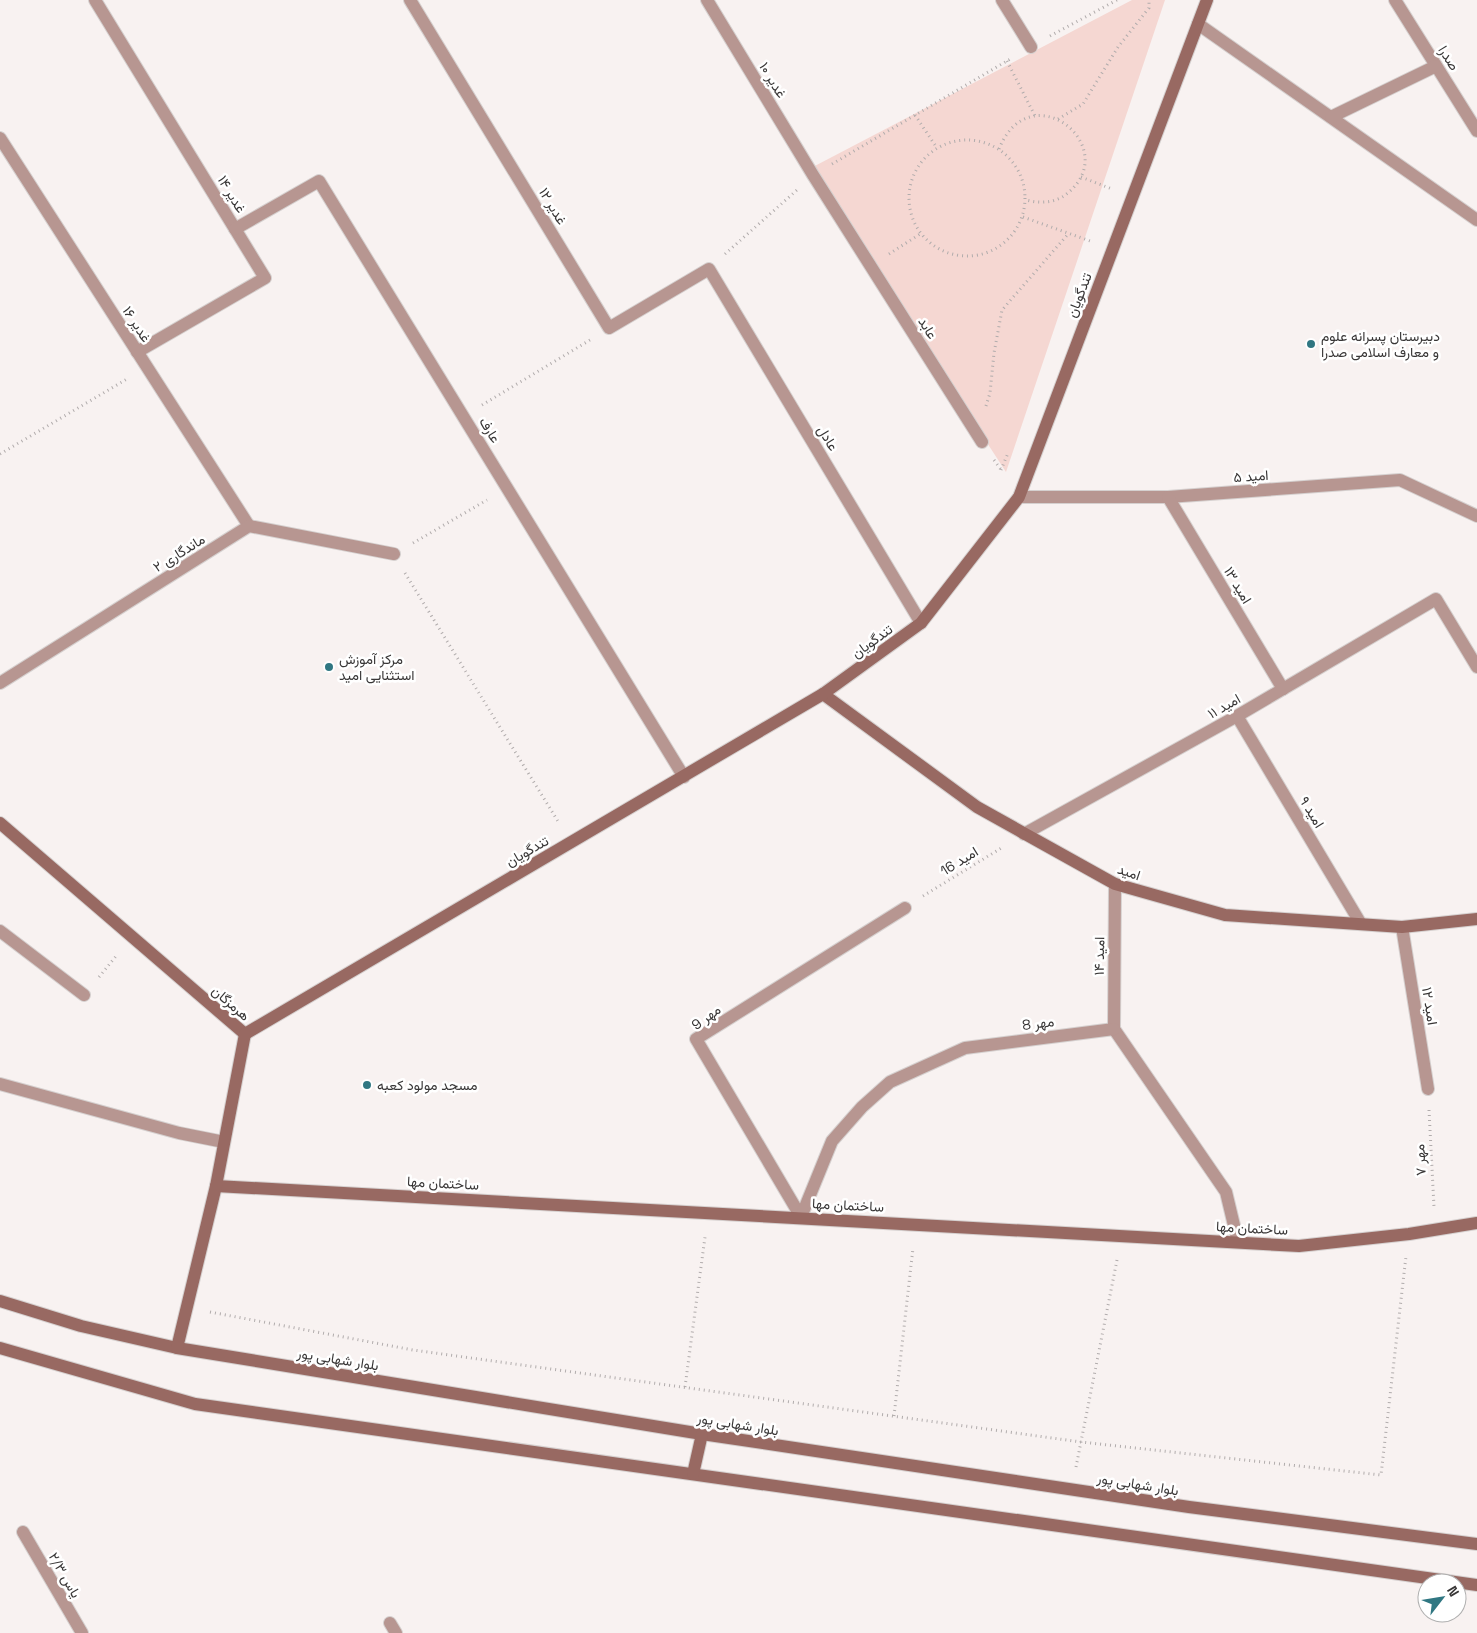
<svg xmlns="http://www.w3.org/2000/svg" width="1477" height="1633" viewBox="0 0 1477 1633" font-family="'Space Grotesk',Vazirmatn,sans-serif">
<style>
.green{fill:#f5d7d2}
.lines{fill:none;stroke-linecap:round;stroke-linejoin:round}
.lane-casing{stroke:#d5d0cf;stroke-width:14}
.street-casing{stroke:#d5d0cf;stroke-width:14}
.secondary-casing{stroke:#d5d0cf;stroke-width:14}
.path{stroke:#b1acac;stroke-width:3;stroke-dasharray:1 4;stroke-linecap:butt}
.lane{stroke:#b79691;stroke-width:12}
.street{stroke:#b79691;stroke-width:12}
.secondary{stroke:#986962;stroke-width:12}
.poi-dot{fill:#307782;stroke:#fff;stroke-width:2}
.labels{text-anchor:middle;stroke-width:5;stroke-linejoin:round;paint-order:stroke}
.street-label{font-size:14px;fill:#383636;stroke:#fff}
.poi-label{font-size:14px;fill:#383636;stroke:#fff;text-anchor:start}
</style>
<rect width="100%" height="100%" fill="#f8f2f1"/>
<!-- green -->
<path class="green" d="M1132,0H1165L1006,472L809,169Z"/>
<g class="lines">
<!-- lane casing -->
<g class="lane-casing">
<g id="lane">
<path d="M0,931L84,995"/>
<path d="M0,1084L179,1133L224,1142"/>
</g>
</g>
<!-- street casing -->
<g class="street-casing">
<g id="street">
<path d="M95,0L265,278L137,352"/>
<path d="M410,0L609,328L709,269L921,623"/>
<path d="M707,0L813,175L982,442"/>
<path d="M1002,0L1031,47"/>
<path d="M1395,0L1477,131"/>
<path d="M1198,24L1477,220"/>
<path d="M1331,117L1436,66"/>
<path d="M0,138L249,526"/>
<path d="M235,229L319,181L684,777"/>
<path d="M1019,497H1168L1400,480L1477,516"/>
<path d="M1168,497L1283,689"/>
<path d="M0,683L249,526L394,554"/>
<path d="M1237,716L1361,924"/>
<path d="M1024,834L1237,716L1436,599L1477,667"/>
<path d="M1402,927L1428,1089"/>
<path d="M1114,1029L1226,1192L1238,1242"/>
<path d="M1114,1029L1115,884"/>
<path d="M801,1217L696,1039L905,908"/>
<path d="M801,1217L832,1141L862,1107L890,1082L965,1048L1114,1029"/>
<path d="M23,1532L82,1633"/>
<path d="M390,1623L396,1633"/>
</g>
</g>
<!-- secondary casing -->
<g class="secondary-casing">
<g id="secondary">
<path d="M823,694L977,807L1115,884L1225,915L1402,927L1477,919"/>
<path d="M0,823L245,1034"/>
<path d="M245,1034L823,694L921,623L1019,497L1207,0"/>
<path d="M216,1186L1299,1246L1409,1234L1477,1223"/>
<path d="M0,1301L81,1326L177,1348L702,1434L1189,1507L1477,1544"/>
<path d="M0,1348L195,1404L1477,1585"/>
<path d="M177,1348L216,1186L245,1034"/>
<path d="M693,1474L702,1434"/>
</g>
</g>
<!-- path -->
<g class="path">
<path d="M1050,36L1117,0"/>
<path d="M1007,61L1035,116"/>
<path d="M915,115L937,148"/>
<path d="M1058,119L1083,104L1118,47L1149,8V0"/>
<circle cx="967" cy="198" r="58"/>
<path d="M999,149C1030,72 1122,146 1069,192C1057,203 1041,204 1026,200"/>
<path d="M832,164L1012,58"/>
<path d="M1081,177L1112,189"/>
<path d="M1023,217L1093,242"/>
<path d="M725,254L797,190"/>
<path d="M889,254L920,234"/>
<path d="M482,405L590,340"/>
<path d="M986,406L990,393L994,353L1002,310L1069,233"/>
<path d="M0,454L127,379"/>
<path d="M994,460L1002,471"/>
<path d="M1001,470L1008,453"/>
<path d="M413,543L487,500"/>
<path d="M405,573L559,823"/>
<path d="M923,896L1003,847"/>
<path d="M99,977L117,955"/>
<path d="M1429,1110L1434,1207"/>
<path d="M210,1312L413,1350L1081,1442L1381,1475L1406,1256"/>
<path d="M685,1387L705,1237"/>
<path d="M894,1416L913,1248"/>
<path d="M1076,1467L1117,1260"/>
</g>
<!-- lane -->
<use href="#lane" class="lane"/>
<!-- street -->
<use href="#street" class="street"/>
<!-- secondary -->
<use href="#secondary" class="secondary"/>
</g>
<!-- markers -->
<g class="poi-dot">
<circle cx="1311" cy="344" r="5"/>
<circle cx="329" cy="667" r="5"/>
<circle cx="367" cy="1085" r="5"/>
</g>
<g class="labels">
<!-- street labels -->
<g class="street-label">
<text transform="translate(1449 58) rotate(58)" y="5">صدرا</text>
<text transform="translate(773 80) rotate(59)" y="5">غدیر ۱۰</text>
<text transform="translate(232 194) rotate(59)" y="5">غدیر ۱۴</text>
<text transform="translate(553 206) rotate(59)" y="5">غدیر ۱۲</text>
<text transform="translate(1079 295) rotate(-69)" y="5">تندگویان</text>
<text transform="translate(137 324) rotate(57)" y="5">غدیر ۱۶</text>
<text transform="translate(928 328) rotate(58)" y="5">عابد</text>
<text transform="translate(490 430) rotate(59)" y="5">عارف</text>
<text transform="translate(828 438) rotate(59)" y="5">عادل</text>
<text transform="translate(1251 476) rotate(-4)" y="5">امید ۵</text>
<text transform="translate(179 553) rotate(-32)" y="5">ماندگاری ۲</text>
<text transform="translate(1238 585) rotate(59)" y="5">امید ۱۳</text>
<text transform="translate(872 641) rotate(-36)" y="5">تندگویان</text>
<text transform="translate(1224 706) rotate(-30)" y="5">امید ۱۱</text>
<text transform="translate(1312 812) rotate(59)" y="5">امید ۹</text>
<text transform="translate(527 851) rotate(-30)" y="5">تندگویان</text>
<text transform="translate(959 861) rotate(-32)" y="5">امید 16</text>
<text transform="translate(1129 872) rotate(19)" y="5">امید</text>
<text transform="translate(1099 956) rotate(-89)" y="5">امید ۱۴</text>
<text transform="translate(231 1003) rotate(41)" y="5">هرمزگان</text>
<text transform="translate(1430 1006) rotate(81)" y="5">امید ۱۲</text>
<text transform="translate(706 1017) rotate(-36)" y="5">مهر 9</text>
<text transform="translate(1038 1023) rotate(-7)" y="5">مهر 8</text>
<text transform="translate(1420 1160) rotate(-93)" y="5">مهر ۷</text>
<text transform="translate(443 1183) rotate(3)" y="5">ساختمان مها</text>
<text transform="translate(848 1205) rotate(3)" y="5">ساختمان مها</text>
<text transform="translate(1252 1228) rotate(3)" y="5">ساختمان مها</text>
<text transform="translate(338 1359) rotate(9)" y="5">بلوار شهابی پور</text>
<text transform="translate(738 1424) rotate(9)" y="5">بلوار شهابی پور</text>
<text transform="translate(1138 1484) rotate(9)" y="5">بلوار شهابی پور</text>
<text transform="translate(65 1575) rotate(60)" y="5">یاس ۲/۳</text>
</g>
<!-- poi labels -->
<g class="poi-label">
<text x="1321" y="341">دبیرستان پسرانه علوم<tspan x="1321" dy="16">و معارف اسلامی صدرا</tspan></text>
<text x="339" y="664">مرکز آموزش<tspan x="339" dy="16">استثنایی امید</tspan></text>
<text x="377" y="1090">مسجد مولود کعبه</text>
</g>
</g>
<!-- north arrow -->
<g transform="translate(1442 1598) rotate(59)"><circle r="24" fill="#ffffff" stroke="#afafaf"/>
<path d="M0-4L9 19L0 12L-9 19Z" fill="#307782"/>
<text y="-8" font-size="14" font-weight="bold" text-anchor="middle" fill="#383636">N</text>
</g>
</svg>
